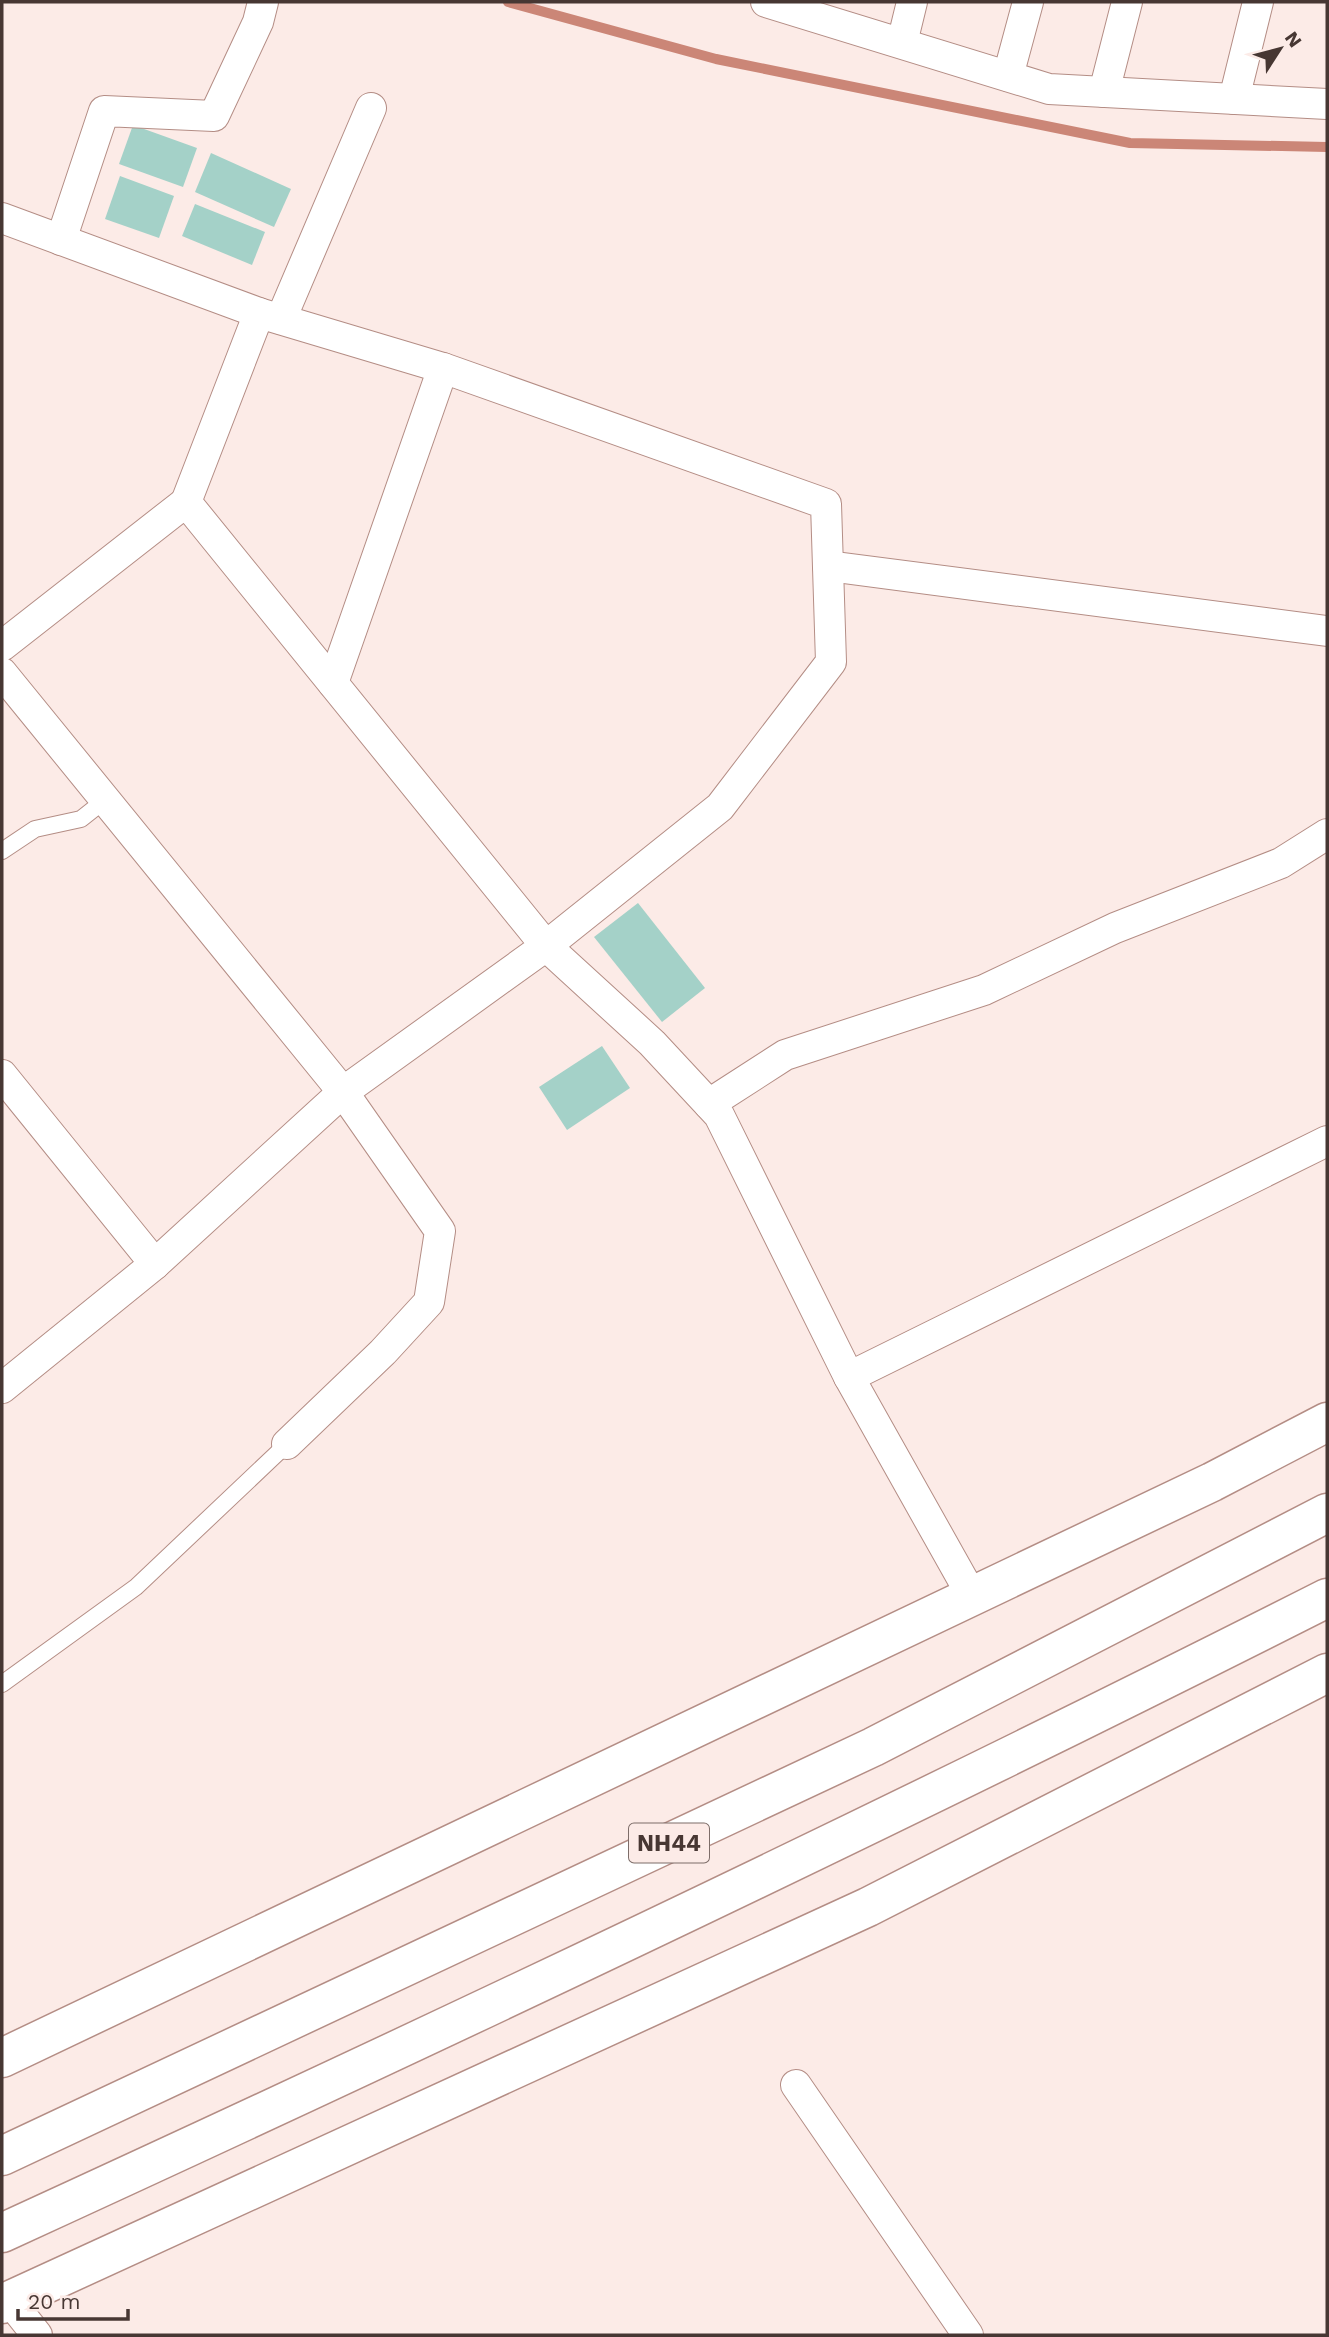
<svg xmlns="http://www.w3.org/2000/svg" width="1329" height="2337" viewBox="0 0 1329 2337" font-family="'Work Sans',sans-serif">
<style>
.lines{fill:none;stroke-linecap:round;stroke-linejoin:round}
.stream{stroke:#cb8677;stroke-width:10}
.building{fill:#a4d1c8}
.lane-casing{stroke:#b48d85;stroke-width:18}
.street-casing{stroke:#b48d85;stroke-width:32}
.secondary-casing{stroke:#b48d85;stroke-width:41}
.highway-casing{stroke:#b48d85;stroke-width:41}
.lane{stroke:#fff;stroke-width:16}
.street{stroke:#fff;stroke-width:30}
.secondary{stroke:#fff;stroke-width:38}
.highway{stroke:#fff;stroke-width:38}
.labels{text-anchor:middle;stroke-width:5;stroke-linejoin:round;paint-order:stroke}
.shield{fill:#fcebe7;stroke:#7d6d69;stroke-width:2}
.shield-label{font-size:23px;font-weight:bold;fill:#473733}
</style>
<rect width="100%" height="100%" fill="#fcebe7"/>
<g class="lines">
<!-- stream -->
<path class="stream" d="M508,2L716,59L1130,143L1327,147"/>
</g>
<!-- building -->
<g class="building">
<path d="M133,125L197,148L183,187L119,164Z"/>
<path d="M211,153L291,189L274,227L195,192Z"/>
<path d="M120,176L174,196L159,238L105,219Z"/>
<path d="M195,204L265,232L252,265L182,236Z"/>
<path d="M638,903L705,988L662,1022L594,937Z"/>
<path d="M602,1046L630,1088L567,1130L539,1087Z"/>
</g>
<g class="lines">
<!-- lane casing -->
<g class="lane-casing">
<g id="lane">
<path d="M2,851L35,829L81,819L105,800"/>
<path d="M2,1684L136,1587L287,1444"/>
</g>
</g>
<!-- street casing -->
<g class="street-casing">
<g id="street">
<path d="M766,2L1049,89L1327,104"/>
<path d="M902,43L912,2"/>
<path d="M1008,76L1028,2"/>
<path d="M1104,92L1127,2"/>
<path d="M1234,99L1258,2"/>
<path d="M2,218L259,313L443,368L826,504L831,662L720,807L546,946L652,1043L719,1115L849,1377L972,1596"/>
<path d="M61,240L104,111L214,116L258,22L263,2"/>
<path d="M281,319L371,108"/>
<path d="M186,502L259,313"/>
<path d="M828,566L1327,631"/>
<path d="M2,646L186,502L546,946L343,1092L155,1264L2,1388"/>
<path d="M2,673L343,1092L440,1231L429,1302L383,1352L287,1444"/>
<path d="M333,683L443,368"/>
<path d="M2,1075L155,1264"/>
<path d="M709,1104L785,1055L984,990L1115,928L1281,863L1327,834"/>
<path d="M849,1377L1327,1141"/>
<path d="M796,2085L968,2335"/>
<path d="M10,2301L37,2335"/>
</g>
</g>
<!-- secondary casing -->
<g class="secondary-casing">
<g id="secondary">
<path d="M2,2058L1212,1482L1327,1422"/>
<path d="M2,2304L868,1907L1327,1673"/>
</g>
</g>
<!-- highway casing -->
<g class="highway-casing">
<g id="highway">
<path d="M2,2156L873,1747L1327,1513"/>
<path d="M2,2233C447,2029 890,1819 1327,1598"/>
</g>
</g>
<!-- lane -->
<use href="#lane" class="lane"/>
<!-- street -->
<use href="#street" class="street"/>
<!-- secondary -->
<use href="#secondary" class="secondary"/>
<!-- highway -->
<use href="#highway" class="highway"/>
</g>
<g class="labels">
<!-- shield labels -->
<rect class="shield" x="629" y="1823.5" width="80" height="39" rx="5"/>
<g class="shield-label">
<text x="669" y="1851">NH44</text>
</g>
</g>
<!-- border -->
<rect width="1329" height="2337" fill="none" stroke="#473733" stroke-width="7"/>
<!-- north arrow -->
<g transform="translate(1280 49) rotate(54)" stroke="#fcebe7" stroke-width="5" paint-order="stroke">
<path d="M0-5L12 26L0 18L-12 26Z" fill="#473733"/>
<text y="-10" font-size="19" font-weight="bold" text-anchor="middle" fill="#473733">N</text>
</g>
<!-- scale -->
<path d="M18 2309v10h110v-10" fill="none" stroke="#473733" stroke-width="3.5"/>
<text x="28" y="2309" font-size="21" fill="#473733" stroke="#fcebe7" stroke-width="5" paint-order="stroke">20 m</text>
</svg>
